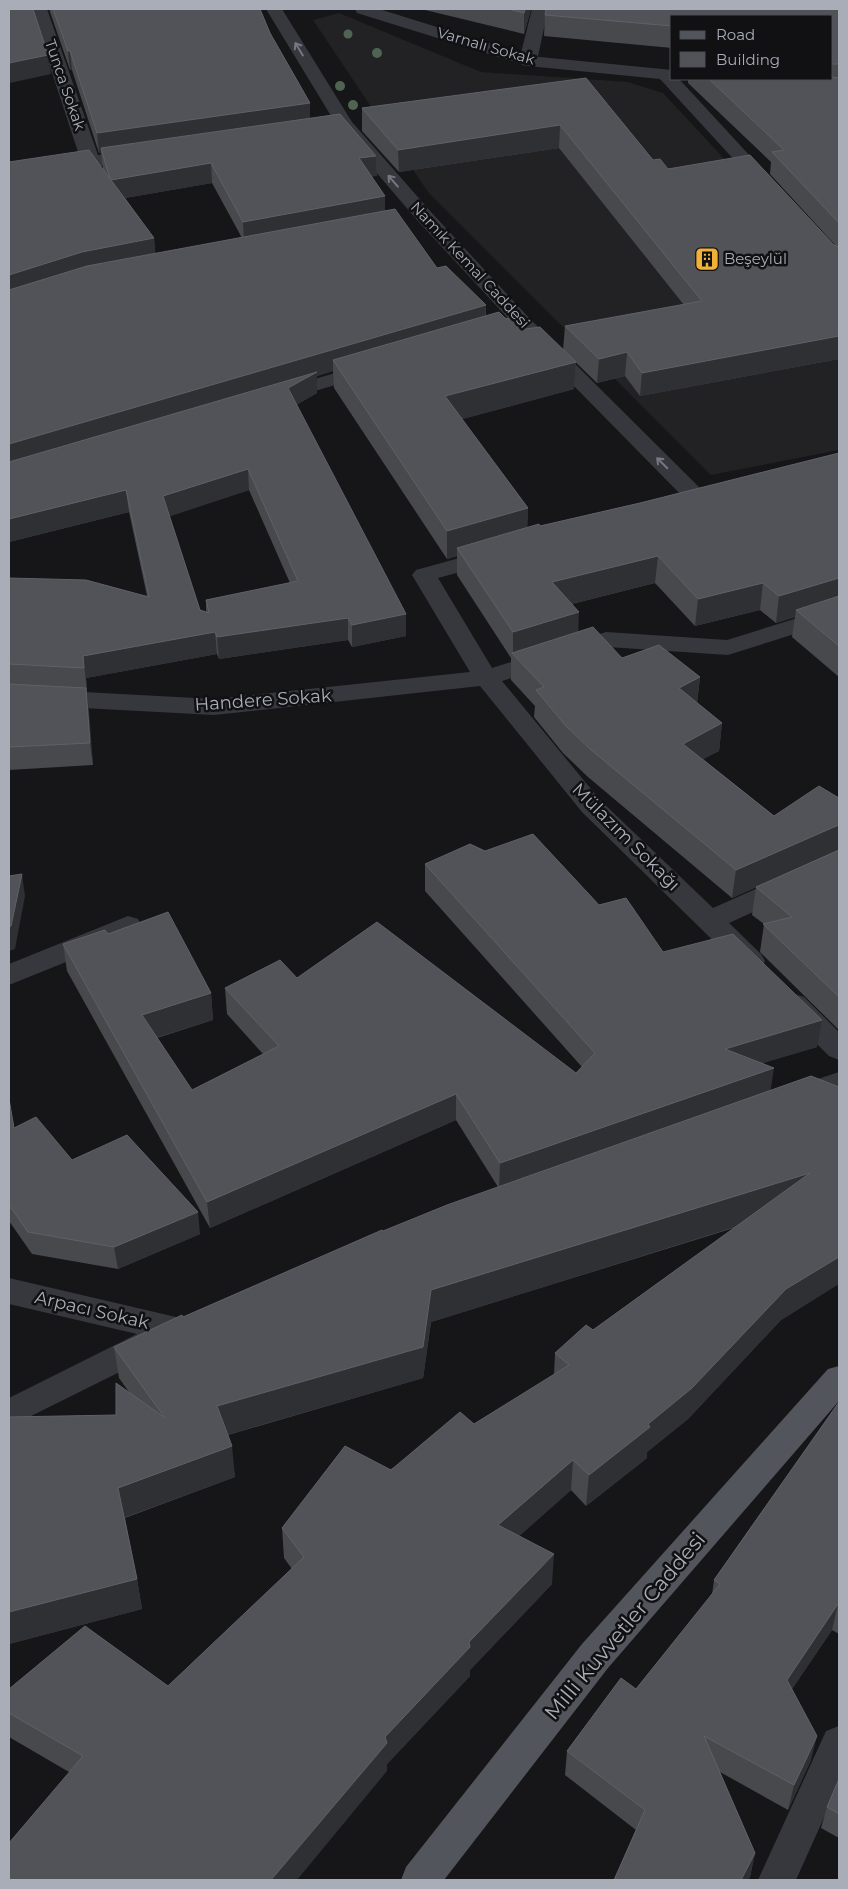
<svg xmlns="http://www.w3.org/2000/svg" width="848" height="1889" viewBox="0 0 848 1889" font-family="Montserrat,sans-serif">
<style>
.built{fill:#222225}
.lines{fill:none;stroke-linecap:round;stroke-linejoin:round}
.minor{fill:#37383d;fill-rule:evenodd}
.tertiary{fill:#37383d;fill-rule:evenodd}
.primary{fill:#53555c;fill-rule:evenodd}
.tree{fill:#506452}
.wall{fill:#47494d;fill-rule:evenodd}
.shaded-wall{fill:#2f3033}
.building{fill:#525359;stroke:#5f6168;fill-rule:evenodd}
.oneway{stroke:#757881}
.labels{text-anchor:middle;stroke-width:5;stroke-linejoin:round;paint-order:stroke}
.far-street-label{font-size:15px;fill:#a8adb8;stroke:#111113}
.far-poi-label{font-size:15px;fill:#a8adb8;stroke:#111113;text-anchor:start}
.street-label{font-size:18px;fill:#a8adb8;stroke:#111113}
.near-street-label{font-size:21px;fill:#a8adb8;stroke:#111113}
</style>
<rect width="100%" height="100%" fill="#161618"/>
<!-- built -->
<path class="built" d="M339,13L481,72L628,82L663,93L839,282V450L711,475L428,192L313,20Z"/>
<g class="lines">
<!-- minor -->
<g class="minor">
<path d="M31,9H47L98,155L139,149L146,151L148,155L146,159L9,180V168L80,158Z"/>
<path d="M266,9H282L352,122L431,212L530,319L704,492L707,497L704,502L696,504L688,502L516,327L417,220L339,129Z"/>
<path d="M532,9H548L537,61L534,65L528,66L522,65L519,61Z"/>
<path d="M369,363L376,365L379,369L376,373L281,401L274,399L270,395L274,391Z"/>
<path d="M492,549L500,551L504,556L500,561L438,578L492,668L606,632L727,640L839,605V620L728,655L608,647L502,681L600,800L713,908L830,856L839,853V873L729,923L761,954L765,961L761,968L751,971L741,968L582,812L480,686L214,715L9,704V688L214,699L470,672L412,575L416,570Z"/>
<path d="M128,916L138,919L142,926L138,933L9,985V964Z"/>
<path d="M794,994L804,997L839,1032V1060L829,1056L784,1011L780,1004L784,997Z"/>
<path d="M839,1072V1094L798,1108L788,1105L783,1097L788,1089Z"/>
<path d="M9,1278L176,1317L187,1321L192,1330L187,1339L176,1343L166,1341L162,1351L9,1427V1398L137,1334L9,1304Z"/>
<path d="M839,1726V1784L796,1880H758L826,1731Z"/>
</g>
<!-- tertiary -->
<path class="tertiary" d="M355,9H379L530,56L672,70V79H679L776,184L774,188L767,190L760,188L660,79L528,66L357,13Z"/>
<!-- primary -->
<path class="primary" d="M839,1366V1401L608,1668L444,1880H401L406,1867L582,1644L828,1369Z"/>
</g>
<!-- trees -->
<g class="tree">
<circle cx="348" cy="34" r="4.5"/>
<circle cx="377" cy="53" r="5"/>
<circle cx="340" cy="86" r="5"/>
<circle cx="353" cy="105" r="5"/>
</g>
<!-- wall -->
<g class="wall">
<path d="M49,9H260L270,33L310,103V118L376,156L377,176H372L385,211L437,268L486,305V316L505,318L525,329L576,362L574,389L462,419L528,508L527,528L540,526L640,503L839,453V677L792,637L795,617L776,623L760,610L695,626L655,583L572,604L578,632L622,658L700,677L697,703L722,723L719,751L703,759L774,816L839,798V1030L760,952L764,924L752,915L756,887L785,874L732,898L588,777L563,753L534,717L535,706L511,680V658L457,575V556L447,559L334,388L333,371L317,376V393L296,405L406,636L352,647L348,640L219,659L217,654L86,678L87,690H86L93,765L9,770V578L147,596L129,512L9,542V162L103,169L101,153H99L72,70H70ZM212,183L242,238L155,254L154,238L125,198ZM249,490L290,583L206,600V612L200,610L169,516Z"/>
<path d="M421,9H531L524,34Z"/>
<path d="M839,9V359L640,396L625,376L597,383L563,350L565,326L684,305L559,148L399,172L362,131V108L586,78L653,160L668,169L836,246L770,174L771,162L688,83V79H832V16H672V48L544,36L545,15Z"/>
<path d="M485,851L599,905L663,952L817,1047L762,1063L770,1090L780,1321L688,1419L647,1452V1458L586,1506L571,1490L519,1536L552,1584L470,1670V1676L387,1764V1771L69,1772L9,1737V1689L168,1686L292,1569L284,1558L282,1528L474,1424L554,1375L555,1353L593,1330L737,1227L431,1322L423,1378L228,1435L235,1477L125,1518L137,1579L142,1609L9,1644L116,1415L129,1392L119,1378L114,1347L183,1317L383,1231L498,1187L456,1120L210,1228L67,971L63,944L108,934L211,993L213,1020L157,1038L192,1090L263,1054L227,1014L225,988L297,978L576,1073L582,1067L425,891V864Z"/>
<path d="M9,1098L14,1128L72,1160L200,1234L118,1269L32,1254L9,1221Z"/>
<path d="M839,1402V1634L832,1630L792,1689L811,1760L788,1810L720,1772L755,1853L750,1877L748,1880H614L636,1830L565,1775L567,1751L636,1689L712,1595L714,1580Z"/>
<path d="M839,1779V1838L821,1828L827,1807Z"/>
</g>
<!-- shaded-wall -->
<g class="shaded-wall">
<path d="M525,9H531L524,34V13Z"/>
<path d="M68,51H70L72,70H70Z"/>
<path d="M48,55L51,74L10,83L9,63Z"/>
<path d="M310,103V123L101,148V153H99L97,133Z"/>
<path d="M560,125L559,148L399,172L398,150Z"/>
<path d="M376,156L377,176L360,178L359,158Z"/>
<path d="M211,163L212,183L113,200L111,180Z"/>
<path d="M385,196V216L244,242L243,222Z"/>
<path d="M154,238L156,259L9,296V275L82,252Z"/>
<path d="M486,305L485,326L333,360V371L317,376V393L289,409L9,466V444Z"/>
<path d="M839,336V359L640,396L642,373Z"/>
<path d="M627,352L625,376L597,383L599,359Z"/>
<path d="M576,362L574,389L445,424V396Z"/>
<path d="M248,469L249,490L165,518L163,496Z"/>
<path d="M126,490L129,512L9,542V519Z"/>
<path d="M528,508L527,536L457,548V556L447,559V531Z"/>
<path d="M658,556L655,583L551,609L552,582Z"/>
<path d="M839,578V604L796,610L795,617L776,623L779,596Z"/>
<path d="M763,583L760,610L695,626L698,599Z"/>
<path d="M579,612L578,639L513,654V632Z"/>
<path d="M406,614V636L352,647V625Z"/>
<path d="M348,618V640L219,659L217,637Z"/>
<path d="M215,632L217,654L86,678L87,690L83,656Z"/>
<path d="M700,677L697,704L679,688Z"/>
<path d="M86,688L89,710L93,765L90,743Z"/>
<path d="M722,723L719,751L680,771L683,744Z"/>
<path d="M839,825V852L829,854L732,898L736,870L834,827Z"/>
<path d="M22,874L25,896L15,949L9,951V927Z"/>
<path d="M211,993L213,1020L145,1041L142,1015Z"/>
<path d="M822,1020L817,1047L721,1076L725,1049Z"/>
<path d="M774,1068L770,1094L499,1190L500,1163Z"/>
<path d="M456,1094V1120L210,1228L207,1202Z"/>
<path d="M810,1173L805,1205L431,1322L423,1378L220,1437L217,1406L431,1290Z"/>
<path d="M198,1212L200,1234L118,1269L114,1247Z"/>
<path d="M839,1257V1284L780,1321L688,1419L647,1452V1458L586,1506L589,1475L648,1424L786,1289Z"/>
<path d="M232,1446L235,1477L123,1518L118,1488Z"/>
<path d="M573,1460L571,1490L497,1556L498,1525Z"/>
<path d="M554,1554L552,1584L470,1670V1676L387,1764V1771L297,1880H271L385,1737L469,1642Z"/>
<path d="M137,1579L142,1609L9,1644V1612Z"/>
<path d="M838,1604L832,1630L781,1705L787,1680Z"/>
<path d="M817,1736L811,1760L788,1810L794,1785Z"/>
<path d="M755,1853L750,1877L748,1880H741Z"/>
</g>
<!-- building -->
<g class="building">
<path d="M9,9H33L48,55L9,63Z"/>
<path d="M53,9H260L270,33L310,103L97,133L70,51H68Z"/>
<path d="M508,9H525L524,13Z"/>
<path d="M546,9H839V64H832V16H672V26L545,15Z"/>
<path d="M832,77L839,78V223L772,152L784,150L709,79H832Z"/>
<path d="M586,78L653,160L660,159L668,169L750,155L834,245L839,247V336L642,373L627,352L599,359L565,326L702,301L560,125L398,150L362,108Z"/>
<path d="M340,114L376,156L359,158L385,196L243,222L211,163L111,180L154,238L82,252L9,275V162L89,150L110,179L101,148Z"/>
<path d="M395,209L437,268L446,266L486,305L9,444V290L87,266Z"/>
<path d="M499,312L505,318L515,320L525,329L540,327L576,362L445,396L528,508L447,531L333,360Z"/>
<path d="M317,372L288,388L406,614L352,625L348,618L217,637L215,632L83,656L84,668L9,664V578L86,580L149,597L126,490L9,519V462ZM248,469L298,581L206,600L209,613L200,610L163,496Z"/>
<path d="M839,453V578L779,596L763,583L698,599L658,556L552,582L579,612L513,632L457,548L539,524L540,526L640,503Z"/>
<path d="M839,596V646L796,610Z"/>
<path d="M593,627L622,658L659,645L700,677L679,688L722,723L683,744L774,816L819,786L839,798V825L834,827L736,870L590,749L565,725L536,690L544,687L512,653Z"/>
<path d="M9,684L86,688L90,743L9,747Z"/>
<path d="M533,834L599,905L626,898L663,952L733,934L822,1020L725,1049L774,1068L500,1163L456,1094L207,1202L63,944L105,930L108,934L168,912L211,993L142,1015L192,1090L279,1046L225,988L280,960L297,978L377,922L576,1073L595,1053L425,864L470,844L485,851Z"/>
<path d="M839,850V997L763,924L792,917L756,887Z"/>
<path d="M22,874L11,926L9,927V876Z"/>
<path d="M811,1076L839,1087V1257L786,1289L692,1388L648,1424L650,1427L589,1475L573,1460L498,1525L554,1554L469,1642L470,1647L385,1737L387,1743L271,1880H9V1843L83,1756L9,1713V1689L85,1626L168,1686L304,1557L282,1528L345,1446L391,1470L460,1412L474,1424L569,1365L555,1353L586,1325L593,1330L810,1173L431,1290L423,1347L217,1406L232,1446L118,1488L137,1579L9,1612V1417L116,1415V1383L165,1418L114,1347L182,1315L183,1317L382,1230L383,1231L447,1205Z"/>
<path d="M9,1099L14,1128L36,1117L72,1160L127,1135L198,1212L114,1247L28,1232L9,1205Z"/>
<path d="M839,1402V1605L838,1604L787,1680L817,1736L794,1785L704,1736L755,1853L741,1880H614L645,1810L567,1751L621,1678L636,1689L720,1584L714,1580Z"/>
<path d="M839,1779V1814L827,1807Z"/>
</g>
<!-- one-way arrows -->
<defs><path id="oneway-shaft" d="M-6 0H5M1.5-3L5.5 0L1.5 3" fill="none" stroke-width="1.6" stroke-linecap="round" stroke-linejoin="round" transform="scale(1.25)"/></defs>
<g class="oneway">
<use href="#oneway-shaft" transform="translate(299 49) rotate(-121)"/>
<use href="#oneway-shaft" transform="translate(393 181) rotate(-131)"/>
<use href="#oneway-shaft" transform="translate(662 463) rotate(-135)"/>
</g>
<!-- icons -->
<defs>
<g id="building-square" transform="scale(1.25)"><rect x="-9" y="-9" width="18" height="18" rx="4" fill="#f2b134" stroke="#111113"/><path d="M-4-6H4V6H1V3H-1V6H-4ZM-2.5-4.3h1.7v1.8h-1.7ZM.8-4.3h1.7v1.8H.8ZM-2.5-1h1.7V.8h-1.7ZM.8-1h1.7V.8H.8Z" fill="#111"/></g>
</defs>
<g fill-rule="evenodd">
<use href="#building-square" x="707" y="259"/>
</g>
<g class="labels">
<!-- far-street labels -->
<g class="far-street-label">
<text transform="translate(486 46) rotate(16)" y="5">Varnalı Sokak</text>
<text transform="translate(65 85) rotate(71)" y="5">Tunca Sokak</text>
<text transform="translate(470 265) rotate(47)" y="5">Namık Kemal Caddesi</text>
</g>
<!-- far-poi labels -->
<g class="far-poi-label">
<text x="724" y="264">Beşeylül</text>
</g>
<!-- street labels -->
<g class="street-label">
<text transform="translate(263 700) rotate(-4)" y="6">Handere Sokak</text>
<text transform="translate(626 837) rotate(45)" y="6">Mülazım Sokağı</text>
<text transform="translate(92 1310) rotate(13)" y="6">Arpacı Sokak</text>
</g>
<!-- near-street labels -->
<g class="near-street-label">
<text transform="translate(625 1626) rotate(-50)" y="7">Milli Kuvvetler Caddesi</text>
</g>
</g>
<!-- border -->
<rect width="848" height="1889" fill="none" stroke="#a8adb8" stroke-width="20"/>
<!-- legend -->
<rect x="670" y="15" width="162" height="65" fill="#111113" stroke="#4d4f55"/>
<rect x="680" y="31" width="25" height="8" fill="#53555c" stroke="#4d4f55"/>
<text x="716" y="40" font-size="15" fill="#a8adb8">Road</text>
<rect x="680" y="52" width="25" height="15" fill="#525359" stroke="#4d4f55"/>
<text x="716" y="65" font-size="15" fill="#a8adb8">Building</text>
</svg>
